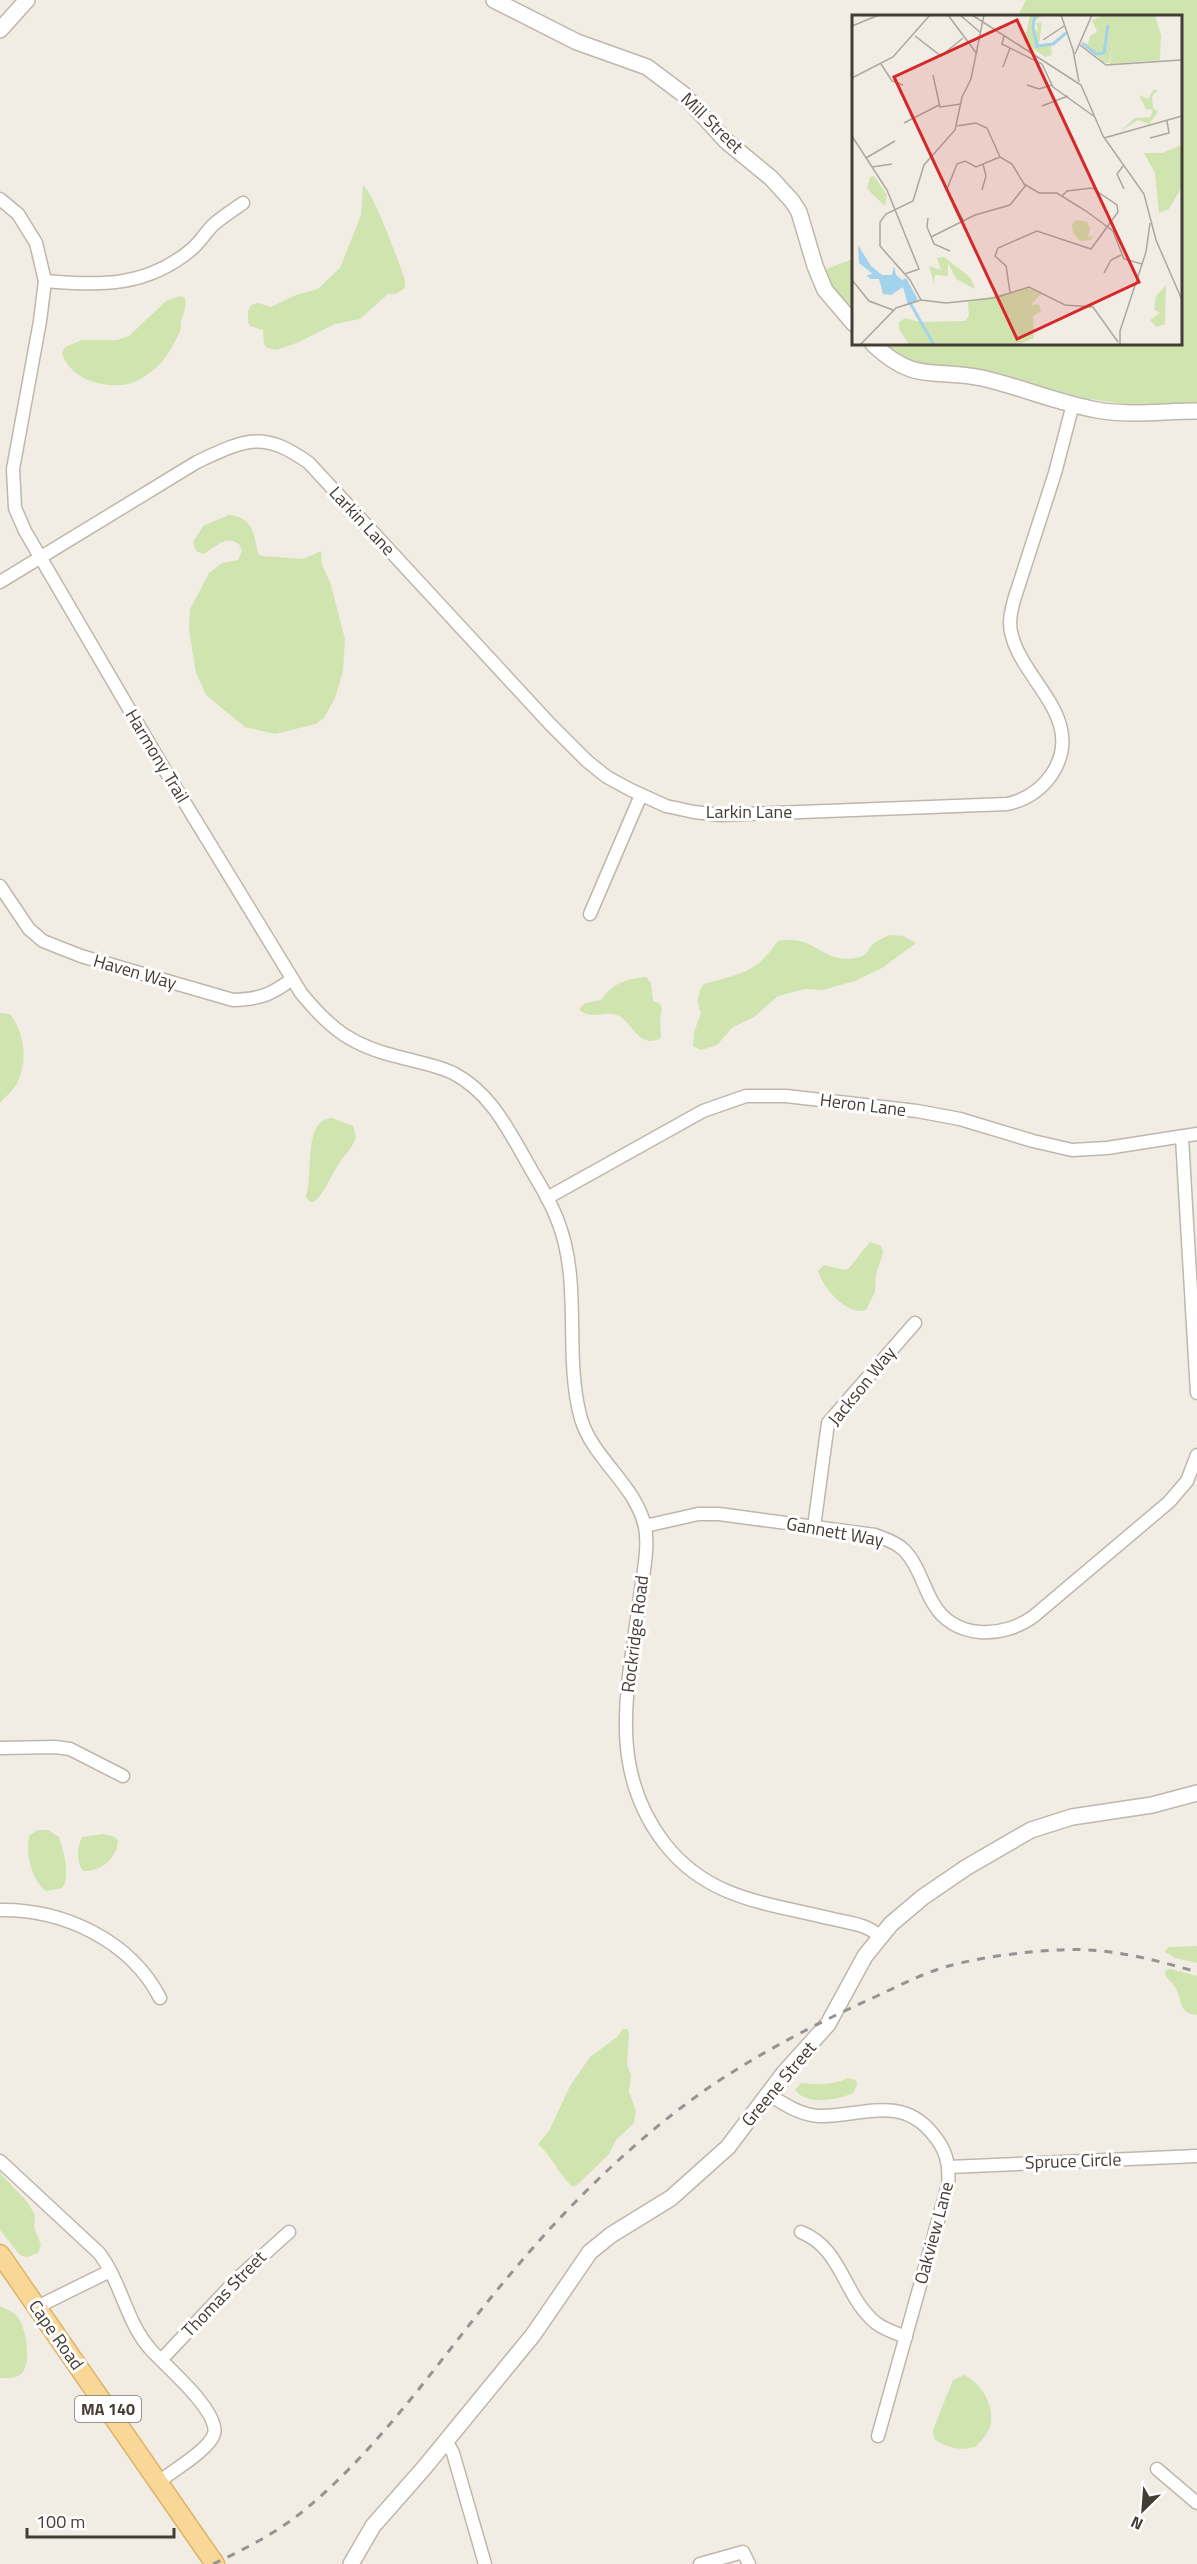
<svg xmlns="http://www.w3.org/2000/svg" width="1197" height="2564" viewBox="0 0 1197 2564" font-family="'Titillium Web',sans-serif">
<style>
.green{fill:#cfe4af}
.lines{fill:none;stroke-linecap:round;stroke-linejoin:round}
.minor-casing{stroke:#bfb7ab;stroke-width:15}
.tertiary-casing{stroke:#bfb7ab;stroke-width:18}
.primary-casing{stroke:#ddb367;stroke-width:21}
.minor{stroke:#fff;stroke-width:12}
.tertiary{stroke:#fff;stroke-width:15}
.primary{stroke:#f9d796;stroke-width:18}
.rail{stroke:#949494;stroke-width:3;stroke-dasharray:8 8;stroke-linecap:butt}
.labels{text-anchor:middle;stroke-width:6;stroke-linejoin:round;paint-order:stroke}
.shield{fill:#fff;stroke:#7b7772;stroke-width:1.5}
.shield-label{font-size:16px;font-weight:bold;fill:#433d35}
.street-label{font-size:18px;fill:#433d35;stroke:#fff}
.inset-river{fill:none;stroke:#a3d2ec;stroke-width:3}
.inset-road{fill:none;stroke:#aba79f;stroke-width:1.5}
.view{fill:#d62828;fill-opacity:0.15;stroke:#d62828;stroke-width:3}
.inset-edge{fill:none;stroke:#433d35;stroke-width:3}
</style>
<rect width="100%" height="100%" fill="#f1ede5"/>
<!-- green -->
<g class="green">
<path d="M1026,0H1197V404L1131,405L1084,398L994,373L922,369L878,344H1180V16H1018Z"/>
<path d="M363,185C375,195 398,261 405,280V288L396,294H388L360,319L335,324L299,342L277,350L267,348L264,344L263,330L250,326L248,323V311L251,305L258,303L271,307L296,295L318,289L340,268L361,215Z"/>
<path d="M853,259V316L835,294L824,270Z"/>
<path d="M180,296L185,298C188,310 179,318 181,329C174,344 166,361 152,371C146,376 135,383 128,384C103,389 70,379 62,353L65,347L82,340H117L129,336L166,301Z"/>
<path d="M229,515C253,517 254,534 258,554L262,556L303,559L321,551L322,565L330,582L345,639L343,671L335,698L324,718L316,724L275,734L245,727L206,695L196,673L189,630L190,609L209,573L222,563L238,560L242,551L239,544C226,535 215,547 204,554L196,551L193,542L203,526Z"/>
<path d="M890,935L903,936L916,943L882,968L855,981L823,990L805,989L778,996L754,1017L733,1027L717,1045L701,1050L693,1046L694,1032L701,1013C696,1002 697,994 704,984C742,973 755,974 778,941C816,933 822,967 860,957C867,955 868,949 873,944C878,940 885,937 890,935Z"/>
<path d="M646,977L651,983L653,1001L660,1004L662,1009L660,1018L661,1038C639,1050 632,1022 619,1016C605,1009 591,1022 579,1009L585,1003L601,1000C613,983 626,979 646,977Z"/>
<path d="M0,1013L10,1014C24,1032 28,1060 18,1081C15,1089 6,1096 0,1103Z"/>
<path d="M332,1118L353,1126L356,1138C351,1151 341,1158 335,1170C328,1182 325,1192 314,1202H310L306,1197C314,1174 302,1120 332,1118Z"/>
<path d="M870,1242L881,1246L883,1253L876,1275L875,1292L866,1310C848,1317 822,1287 818,1271L824,1265L845,1270L849,1268Z"/>
<path d="M38,1830H48L59,1837C64,1853 68,1867 65,1883L62,1888L46,1891C32,1881 24,1851 30,1835Z"/>
<path d="M103,1834L115,1837L118,1841C117,1858 101,1872 83,1871C76,1861 77,1848 82,1837Z"/>
<path d="M1197,1946V1963L1175,1958L1165,1952L1168,1947Z"/>
<path d="M1171,1969L1197,1976V2015C1179,2013 1183,2004 1177,1991C1175,1984 1169,1981 1165,1975L1166,1970Z"/>
<path d="M623,2029H627L629,2033L627,2065L631,2075L629,2092L636,2111L634,2123L616,2140L609,2154L576,2186H572C558,2174 552,2156 538,2144L549,2131L570,2086L590,2057L617,2037Z"/>
<path d="M848,2078L856,2080L857,2085L853,2093C837,2100 807,2106 795,2090L801,2083C818,2085 833,2085 848,2078Z"/>
<path d="M0,2173L28,2203L35,2215L34,2227L41,2245L38,2253L27,2257L20,2255L0,2230Z"/>
<path d="M0,2306C5,2309 12,2311 16,2315C26,2325 32,2362 22,2373C17,2379 7,2378 0,2378Z"/>
<path d="M964,2375C980,2382 994,2404 991,2423C990,2432 981,2441 975,2447C959,2451 947,2448 934,2439L933,2430L953,2380Z"/>
</g>
<g class="lines">
<!-- minor casing -->
<g class="minor-casing">
<g id="minor">
<path d="M0,199L18,214L36,243L45,281L40,321L13,469L15,508L25,531L163,767L301,993C331,1030 353,1046 399,1057C417,1062 436,1065 453,1073C490,1092 508,1129 528,1164C538,1182 550,1200 557,1219C583,1282 563,1354 581,1419C593,1459 636,1485 645,1527C649,1548 643,1575 640,1596C629,1684 605,1767 665,1844C709,1900 768,1903 833,1919C849,1923 867,1924 879,1936"/>
<path d="M45,281C100,286 147,287 192,249C200,242 206,232 213,225C222,217 233,210 243,203"/>
<path d="M0,582L197,462C246,439 263,430 309,463L550,724L587,761L607,777L631,790L666,806L694,812L721,815L1007,804C1026,800 1041,790 1052,774C1087,720 1024,682 1012,636C1008,623 1011,612 1014,600L1055,473L1073,404"/>
<path d="M0,886L29,929L43,941L81,956L233,1000C260,999 271,995 292,979"/>
<path d="M590,914L641,795"/>
<path d="M1182,1138L1197,1393"/>
<path d="M547,1198L703,1111L746,1096H786L917,1111L960,1119L1033,1141L1072,1150L1107,1148L1197,1134"/>
<path d="M645,1526L698,1514H719L875,1535C885,1539 896,1542 904,1550C918,1564 923,1586 933,1603C954,1640 1003,1639 1034,1616L1169,1502L1187,1481L1197,1455"/>
<path d="M814,1527L828,1423L915,1323"/>
<path d="M0,1748L55,1747L70,1749L123,1776"/>
<path d="M0,1910C63,1909 130,1940 160,1998"/>
<path d="M768,2094C784,2104 800,2115 819,2116C860,2117 900,2094 932,2133C946,2149 950,2164 948,2185L878,2436"/>
<path d="M0,2161L99,2253C122,2283 126,2323 152,2351C166,2366 220,2412 214,2434C209,2450 172,2471 159,2482"/>
<path d="M949,2167L1197,2156"/>
<path d="M801,2232C843,2249 843,2296 876,2323C885,2330 896,2333 906,2337"/>
<path d="M37,2307L110,2271"/>
<path d="M162,2359L239,2277L289,2232"/>
<path d="M446,2440L453,2453L485,2564"/>
<path d="M1157,2469L1197,2503"/>
<path d="M700,2564L743,2552L749,2564"/>
</g>
</g>
<!-- tertiary casing -->
<g class="tertiary-casing">
<g id="tertiary">
<path d="M494,0L577,42L647,67L683,94L726,141L771,178L792,201L799,212L815,266L825,290L854,324"/>
<path d="M0,30L27,0"/>
<path d="M873,344C915,384 933,368 982,378C1021,387 1058,403 1097,410C1131,416 1163,411 1197,411"/>
<path d="M351,2564L373,2526L424,2468L533,2335L590,2252L611,2235L671,2198L728,2147L784,2073L828,2024L865,1956L891,1924L923,1897L967,1867L1031,1830L1072,1817L1152,1805L1197,1793"/>
</g>
</g>
<!-- primary casing -->
<g class="primary-casing">
<path id="primary" d="M0,2254L215,2564"/>
</g>
<!-- minor -->
<use href="#minor" class="minor"/>
<!-- tertiary -->
<use href="#tertiary" class="tertiary"/>
<!-- primary -->
<use href="#primary" class="primary"/>
<!-- rail -->
<path class="rail" d="M213,2564C241,2551 268,2537 293,2519C381,2452 447,2347 519,2264C575,2198 640,2135 711,2086C763,2051 821,2021 877,1996C896,1987 914,1978 933,1971C965,1959 1025,1951 1059,1950C1106,1947 1153,1959 1197,1972"/>
</g>
<g class="labels">
<!-- shield labels -->
<rect class="shield" x="75" y="2396" width="66" height="26" rx="4.5"/>
<g class="shield-label">
<text x="108" y="2415">MA 140</text>
</g>
<!-- street labels -->
<g class="street-label">
<text transform="translate(712 123) rotate(44)" y="6">Mill Street</text>
<text transform="translate(362 521) rotate(47)" y="6">Larkin Lane</text>
<text transform="translate(157 756) rotate(59)" y="6">Harmony Trail</text>
<text x="749" y="818">Larkin Lane</text>
<text transform="translate(135 972) rotate(16)" y="6">Haven Way</text>
<text transform="translate(863 1105) rotate(7)" y="6">Heron Lane</text>
<text transform="translate(862 1386) rotate(-51)" y="6">Jackson Way</text>
<text transform="translate(835 1532) rotate(10)" y="6">Gannett Way</text>
<text transform="translate(635 1634) rotate(-83)" y="6">Rockridge Road</text>
<text transform="translate(779 2084) rotate(-50)" y="6">Greene Street</text>
<text transform="translate(1073 2161) rotate(-2)" y="6">Spruce Circle</text>
<text transform="translate(934 2233) rotate(-75)" y="6">Oakview Lane</text>
<text transform="translate(224 2294) rotate(-46)" y="6">Thomas Street</text>
<text transform="translate(56 2335) rotate(55)" y="6">Cape Road</text>
</g>
</g>
<!-- overview -->
<g transform="translate(852 15)">
<rect width="330" height="330" fill="#f1ede5"/>
<path d="M252,0H303L309,20L308,45L258,49L260,28L257,48L251,47L231,28L236,29L238,21L245,17L240,5ZM178,1H190L182,6V13L186,17L184,8L190,7L187,30H199L200,40L193,42L172,27ZM301,75H306L300,81L301,93L306,97L297,109L286,105L267,117L283,103L298,102L301,95L294,94L287,80L296,84ZM330,130V172L317,194L307,198L303,158L292,138H310ZM22,161L35,180L33,191L15,174L18,162ZM224,205L235,207L238,214L236,222L241,221L239,225L228,226L221,218L220,209ZM92,242L118,262L123,274L104,264L96,248V261L83,260L82,269L77,251L89,255L85,243ZM314,270L313,309L304,312L298,305L308,298L302,295L304,281ZM175,273L190,278L179,290L187,289L189,296L181,301L182,323L165,330H57L47,314V307L53,303L69,307L113,306L117,301L116,287Z" fill="#cfe4af"/>
<path d="M6,230L19,251L30,260H40L42,251L44,260L50,265L54,263L66,285L56,290L51,272L39,280L31,279L27,264H18L15,260L21,259L7,248Z" fill="#a3d2ec"/>
<path class="inset-river" d="M183,0L181,12L185,31L201,29L214,18M230,28L244,39L252,38L256,10M57,286L82,330"/>
<path class="inset-road" d="M96,0L125,39M108,0L129,18M120,0L229,70L251,121L292,179L304,225L330,285M209,0L221,35L227,67M0,11L27,0M63,21L89,41L111,23M152,21L150,29L190,49L201,72L243,102M191,25L212,11M228,30L254,50L329,45M223,39L240,0M29,49L40,66L51,70M151,52L158,33M81,60L88,92L109,89M0,63L41,42L78,0M175,70L187,74L200,70M190,91L216,81M52,108L87,90M105,111L124,108L135,113L148,142L160,149L172,169L187,178H205L234,196L261,216L272,244L290,249M0,121L35,175L67,254L53,259M252,123L330,101M298,123L317,118L315,106M14,143L43,126M271,151L265,159L272,174M20,152L40,149M130,175L134,161L131,149M76,203L75,212L82,229L98,236M112,207L95,174L105,149L113,146L124,152L148,142M79,222L123,200L158,190L174,170M252,258L259,245L269,240M0,265L17,286L41,295M158,277L154,251L143,241L146,233L185,216L239,234L266,197L265,190L240,173L215,176L210,181M69,285L58,265L28,231V207L34,199L61,186L72,150L103,115L110,82L119,64L132,0M8,330L44,293L69,285L94,288L142,283L177,272L213,290L241,292L266,327M268,330V316L294,237L298,208"/>
<path class="view" d="M165,5L287,267L165,324L42,62Z"/>
<rect width="330" height="330" class="inset-edge"/>
</g>
<!-- north arrow -->
<g transform="translate(1143 2510) rotate(205)" stroke="#ffffff" stroke-width="4.5" paint-order="stroke">
<path d="M0-4.5L10 22L0 15L-10 22Z" fill="#433d35"/>
<text y="-9" font-size="16" font-weight="bold" text-anchor="middle" fill="#433d35">N</text>
</g>
<!-- scale -->
<path d="M27 2528v9h147v-9" fill="none" stroke="#433d35" stroke-width="3"/>
<text x="36" y="2528" font-size="18" fill="#433d35" stroke="#ffffff" stroke-width="4.5" paint-order="stroke">100 m</text>
</svg>
